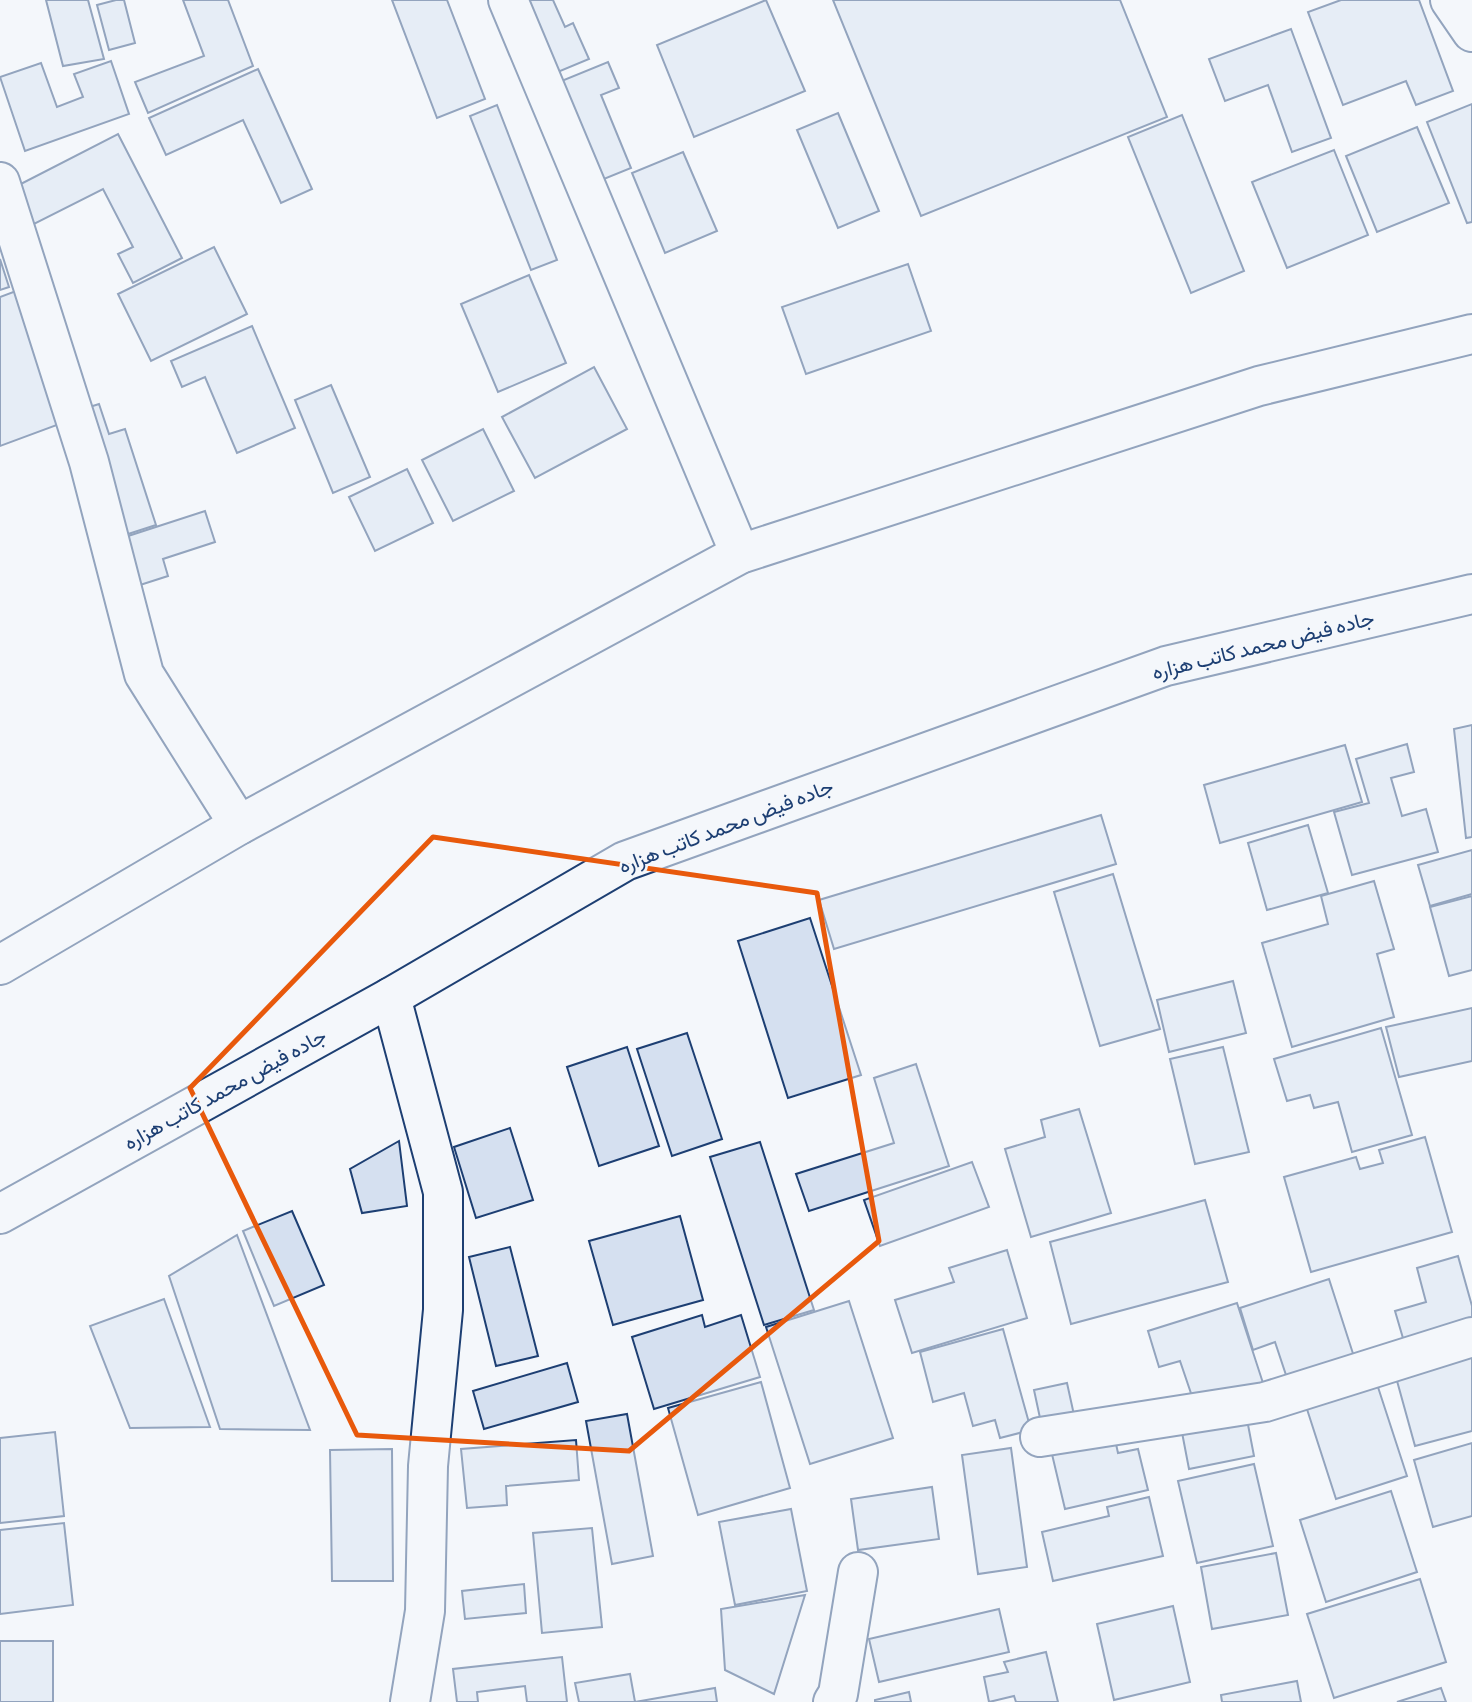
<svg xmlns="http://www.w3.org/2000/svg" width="1472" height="1702" viewBox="0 0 1472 1702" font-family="'Alegreya Sans',Vazirmatn,sans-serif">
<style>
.building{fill:#d5e0f0;stroke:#1d3f73;stroke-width:2}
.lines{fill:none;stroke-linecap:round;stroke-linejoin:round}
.minor-casing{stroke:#1d3f73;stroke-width:42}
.primary-casing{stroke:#1d3f73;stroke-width:42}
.minor{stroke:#f4f7fb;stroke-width:38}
.primary{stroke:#f4f7fb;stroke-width:38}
.marked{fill:none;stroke:#e8590c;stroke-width:5;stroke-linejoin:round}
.labels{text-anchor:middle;stroke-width:5;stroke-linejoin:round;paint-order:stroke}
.street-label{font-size:21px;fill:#1d3f73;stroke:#f4f7fb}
</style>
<rect width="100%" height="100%" fill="#f4f7fb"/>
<!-- building -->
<g class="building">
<path d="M46,0H88L104,59L63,66Z"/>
<path d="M116,0H124L135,43L109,50L97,5Z"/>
<path d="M183,0H228L253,66L148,113L135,82L204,56Z"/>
<path d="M392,0H447L485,99L437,118Z"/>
<path d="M521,0H553L565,27L573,23L589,59L553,74Z"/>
<path d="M766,0L805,91L694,137L657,45Z"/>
<path d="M833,0H1120L1167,117L921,216Z"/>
<path d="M1341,0H1419L1453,91L1416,105L1406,81L1343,105L1308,12Z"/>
<path d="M1291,29L1331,138L1292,152L1268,85L1225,101L1209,59Z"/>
<path d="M111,61L129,114L25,151L0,77L41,63L57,107L83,97L74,74Z"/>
<path d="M608,62L619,88L601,95L631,168L599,181L559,82Z"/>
<path d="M258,69L312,189L281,203L243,120L166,155L149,118Z"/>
<path d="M1472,104V222L1467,223L1427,122Z"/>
<path d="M497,105L557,260L531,270L470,116Z"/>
<path d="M838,113L879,211L838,228L797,130Z"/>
<path d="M1182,115L1244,271L1191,293L1128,137Z"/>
<path d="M1417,127L1449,203L1377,232L1346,156Z"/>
<path d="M118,134L182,258L133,283L118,254L133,247L103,189L30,226L11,189Z"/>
<path d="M1334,150L1368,235L1287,268L1252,182Z"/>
<path d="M683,152L717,231L665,253L632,173Z"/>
<path d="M214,247L247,314L151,361L118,294Z"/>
<path d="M0,259L9,287L0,290Z"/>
<path d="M908,264L931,331L806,374L782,307Z"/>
<path d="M529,275L566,363L498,392L461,304Z"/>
<path d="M16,291L65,422L0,446V297Z"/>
<path d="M252,326L295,428L237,453L205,377L182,387L171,361Z"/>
<path d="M594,367L627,429L535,478L502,417Z"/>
<path d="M331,385L370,477L333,493L295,400Z"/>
<path d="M99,404L109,434L125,429L156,525L122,536L80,410Z"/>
<path d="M483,429L514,491L453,521L422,460Z"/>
<path d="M407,469L433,523L375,551L349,497Z"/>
<path d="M205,511L215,542L163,559L168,576L137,586L122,538Z"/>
<path d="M1472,725V837L1466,838L1454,729Z"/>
<path d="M1407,744L1414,772L1391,778L1402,816L1426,809L1438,852L1352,875L1334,812L1369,803L1356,759Z"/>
<path d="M1345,745L1362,802L1220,843L1204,785Z"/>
<path d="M1101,815L1116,864L834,949L819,900Z"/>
<path d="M1308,825L1328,893L1267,910L1248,843Z"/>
<path d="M1472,850V894L1430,906L1418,865Z"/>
<path d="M1113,874L1160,1029L1100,1046L1054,892Z"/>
<path d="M1374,881L1394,949L1377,954L1394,1017L1292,1047L1262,943L1328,924L1321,896Z"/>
<path d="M1472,896V970L1449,976L1430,907Z"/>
<path d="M810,918L861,1075L788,1098L738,941Z"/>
<path d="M1233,981L1246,1033L1169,1052L1157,1000Z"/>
<path d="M1472,1008V1061L1399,1077L1386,1027Z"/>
<path d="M1381,1028L1412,1135L1352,1152L1338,1102L1314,1108L1310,1095L1287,1101L1274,1059Z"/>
<path d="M687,1033L722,1139L672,1156L637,1049Z"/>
<path d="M627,1047L659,1146L599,1166L567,1067Z"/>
<path d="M1223,1047L1249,1152L1195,1164L1170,1059Z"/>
<path d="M916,1064L949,1166L809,1211L796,1174L894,1143L874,1078Z"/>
<path d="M1079,1109L1111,1213L1031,1237L1005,1149L1045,1137L1041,1120Z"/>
<path d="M510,1128L533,1200L476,1218L454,1147Z"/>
<path d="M1425,1137L1452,1232L1311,1272L1284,1177L1356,1157L1360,1169L1383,1163L1379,1150Z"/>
<path d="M399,1141L407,1206L362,1213L350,1169Z"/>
<path d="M760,1142L814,1310L764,1325L710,1157Z"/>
<path d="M972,1162L989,1207L880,1246L864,1200Z"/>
<path d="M1205,1200L1228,1282L1071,1324L1050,1242Z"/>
<path d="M292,1211L324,1285L274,1306L243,1231Z"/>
<path d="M680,1216L703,1300L613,1325L589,1241Z"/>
<path d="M237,1235L310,1430L220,1429L169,1276Z"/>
<path d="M510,1247L538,1356L496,1366L469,1257Z"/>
<path d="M1007,1250L1027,1318L912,1353L895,1300L954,1282L949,1268Z"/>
<path d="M1458,1256L1472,1306V1326L1405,1345L1395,1311L1426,1302L1417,1268Z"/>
<path d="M1329,1279L1357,1366L1290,1387L1275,1342L1253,1350L1240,1308Z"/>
<path d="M164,1299L210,1427L130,1428L90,1326Z"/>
<path d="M849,1301L893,1438L810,1464L766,1327Z"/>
<path d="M1237,1303L1263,1383L1195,1405L1180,1361L1159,1367L1148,1331Z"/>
<path d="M702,1315L705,1327L741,1315L760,1377L654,1409L632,1337Z"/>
<path d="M1003,1329L1031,1430L1000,1438L995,1420L973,1426L964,1393L933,1402L920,1352Z"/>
<path d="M1472,1350V1431L1415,1446L1394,1370Z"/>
<path d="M567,1363L578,1402L484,1429L473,1391Z"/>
<path d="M1376,1381L1407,1476L1336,1499L1305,1403Z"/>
<path d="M761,1382L790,1488L698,1515L668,1408Z"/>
<path d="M1067,1383L1076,1424L1043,1432L1034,1390Z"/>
<path d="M1245,1409L1254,1456L1189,1469L1180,1422Z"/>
<path d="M627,1414L653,1556L612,1564L586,1421Z"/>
<path d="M55,1432L64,1516L0,1523V1438Z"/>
<path d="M1114,1435L1118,1453L1138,1449L1148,1490L1065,1509L1051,1450Z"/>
<path d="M576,1440L579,1480L506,1486L507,1505L467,1508L461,1449Z"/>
<path d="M1472,1443V1516L1433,1527L1414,1460Z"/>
<path d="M1011,1448L1027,1567L978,1574L962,1455Z"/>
<path d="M392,1449L393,1581H332L330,1450Z"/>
<path d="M1254,1464L1273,1546L1197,1563L1178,1481Z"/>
<path d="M932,1487L939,1539L858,1550L851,1499Z"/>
<path d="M1391,1491L1417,1572L1326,1602L1300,1520Z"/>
<path d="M1149,1497L1163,1556L1053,1581L1042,1532L1109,1516L1107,1507Z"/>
<path d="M791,1509L807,1591L735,1605L719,1522Z"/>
<path d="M64,1523L73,1605L0,1614V1530Z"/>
<path d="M592,1528L602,1627L542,1633L533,1533Z"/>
<path d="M1276,1553L1288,1615L1212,1629L1201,1567Z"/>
<path d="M1420,1579L1446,1662L1334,1698L1307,1614Z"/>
<path d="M524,1584L526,1613L465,1619L462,1591Z"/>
<path d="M805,1595L774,1694L725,1670L721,1609Z"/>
<path d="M1173,1606L1190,1682L1114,1700L1097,1624Z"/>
<path d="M999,1609L1009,1652L879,1682L869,1639Z"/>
<rect x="0" y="1641" width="53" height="61"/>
<path d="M1046,1652L1058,1702H1016L1014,1696L989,1702L984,1677L1008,1672L1004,1662Z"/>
<path d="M562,1657L567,1702H527L525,1686L477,1692L478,1702H457L453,1669Z"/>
<path d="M630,1674L635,1702L715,1688L717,1702H579L575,1683Z"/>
<path d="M1297,1681L1301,1702H1222L1221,1695Z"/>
<path d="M1441,1688L1446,1702H1397Z"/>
<path d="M909,1692L911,1702H875V1700Z"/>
</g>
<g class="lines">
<!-- minor casing -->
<g class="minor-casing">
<g id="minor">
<path d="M508,0L740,554"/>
<path d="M1450,0L1472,32"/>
<path d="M0,182L89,462L144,674L239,825"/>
<path d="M391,997L443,1192V1310L428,1466L425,1611L410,1702"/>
<path d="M1040,1437L1265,1402L1472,1337"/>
<path d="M833,1702L838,1694L858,1572"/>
</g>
</g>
<!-- primary casing -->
<g class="primary-casing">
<g id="primary">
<path d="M0,965L239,825L740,554L1259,386L1472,334"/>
<path d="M0,1214L391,997L625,861L1166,666L1472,594"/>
</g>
</g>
<!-- minor -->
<use href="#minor" class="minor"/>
<!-- primary -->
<use href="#primary" class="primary"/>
</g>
<!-- marked area -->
<path d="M0 0H1472V1702H0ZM433,837L817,893L879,1241L629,1451L357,1435L190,1088Z" fill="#f4f7fb" fill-opacity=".55" fill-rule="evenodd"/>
<path class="marked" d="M433,837L817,893L879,1241L629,1451L357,1435L190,1088Z"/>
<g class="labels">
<!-- street labels -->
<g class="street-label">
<text transform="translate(1263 645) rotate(-14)" y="7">جاده فیض محمد کاتب هزاره</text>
<text transform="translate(726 826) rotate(-21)" y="7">جاده فیض محمد کاتب هزاره</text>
<text transform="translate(225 1089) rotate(-29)" y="7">جاده فیض محمد کاتب هزاره</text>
</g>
</g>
</svg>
